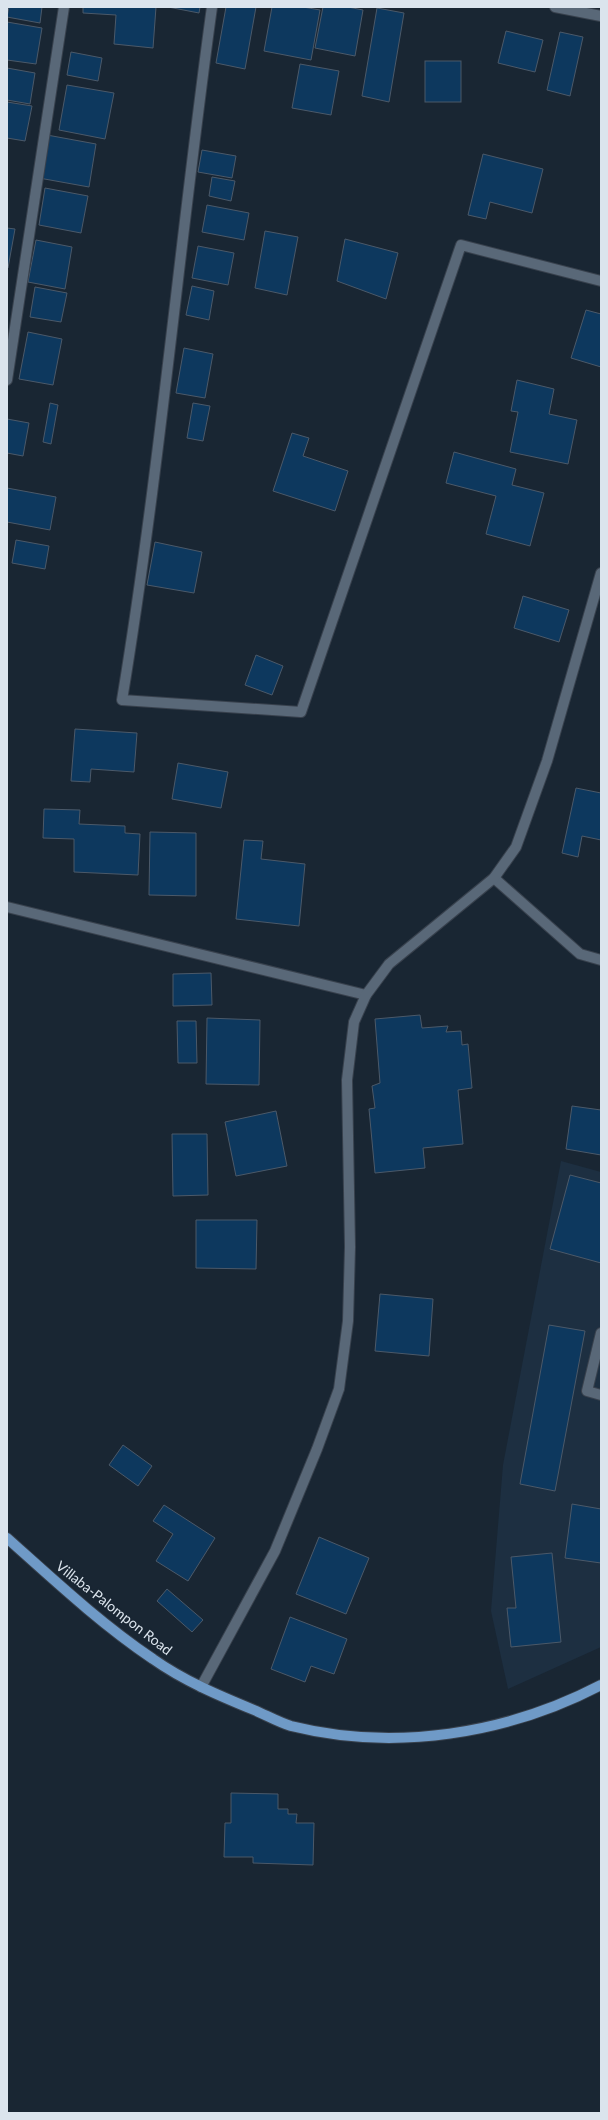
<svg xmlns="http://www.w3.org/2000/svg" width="608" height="2120" viewBox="0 0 608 2120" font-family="Lato,sans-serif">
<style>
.built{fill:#1d2f41}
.building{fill:#0d385e;stroke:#4b5969}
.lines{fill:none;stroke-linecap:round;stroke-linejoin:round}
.minor-casing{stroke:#38414d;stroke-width:12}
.major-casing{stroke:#38414d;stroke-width:12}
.minor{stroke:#596878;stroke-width:10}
.major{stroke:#6f9ac7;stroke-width:10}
.labels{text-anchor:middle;stroke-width:3.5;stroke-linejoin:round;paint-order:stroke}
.street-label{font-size:14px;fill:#dbe4ed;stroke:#192633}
</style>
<rect width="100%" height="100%" fill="#192633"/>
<!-- built -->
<path class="built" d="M561,1161L601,1172V1647L508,1689L491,1611L503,1465Z"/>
<!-- building -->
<g class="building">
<path d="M9,7H42L40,23L7,17Z"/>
<path d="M83,7H156L153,48L114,44L116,15L83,13Z"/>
<path d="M168,7H200L199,13Z"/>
<path d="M226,7H256L245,69L216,63Z"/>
<path d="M272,7H303L320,10L311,60L264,51Z"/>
<path d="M323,7H348L363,10L355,56L315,48Z"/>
<path d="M377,8L404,13L389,102L362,96Z"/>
<path d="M7,22L42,28L36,64L7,60Z"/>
<path d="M506,31L543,40L535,72L498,63Z"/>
<path d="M560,32L583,37L570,96L547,90Z"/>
<path d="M71,52L102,58L98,81L67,75Z"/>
<rect x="425" y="61" width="36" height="41"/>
<path d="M300,64L339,71L331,115L292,108Z"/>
<path d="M7,68L35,73L30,104L7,100Z"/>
<path d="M67,85L114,93L105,139L59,130Z"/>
<path d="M7,102L32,106L25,141L7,138Z"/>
<path d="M47,135L96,144L89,187L39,178Z"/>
<path d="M202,150L236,156L232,178L198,172Z"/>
<path d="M483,154L543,169L532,213L490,202L486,219L468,215Z"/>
<path d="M212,177L235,181L231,201L209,196Z"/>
<path d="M45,188L88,196L81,233L39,225Z"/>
<path d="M207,205L249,213L244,240L202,232Z"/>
<path d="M7,228L15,229L8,268H7Z"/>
<path d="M265,231L298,237L287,295L255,288Z"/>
<path d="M345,239L398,253L386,299L337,281Z"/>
<path d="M36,240L72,247L65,289L28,282Z"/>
<path d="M198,246L234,253L228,285L192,278Z"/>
<path d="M192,286L214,291L209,320L186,315Z"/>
<path d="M35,287L67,293L61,322L30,317Z"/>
<path d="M586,310L601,314V367L571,358Z"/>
<path d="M28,332L62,339L53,385L19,379Z"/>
<path d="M184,348L213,354L205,398L176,393Z"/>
<path d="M517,380L554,389L549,414L577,420L568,464L510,452L518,412L511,411Z"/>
<path d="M50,403L58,405L51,444L43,442Z"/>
<path d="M193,403L210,406L203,441L187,438Z"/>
<path d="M7,419L29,423L23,456L7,453Z"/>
<path d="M292,433L309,438L303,456L348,471L335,511L273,491Z"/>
<path d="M454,452L516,469L512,485L544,493L530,546L486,534L496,496L446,483Z"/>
<path d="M7,488L56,497L50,530L7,522Z"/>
<path d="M16,540L49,546L45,569L12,563Z"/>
<path d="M155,542L202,552L194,593L147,585Z"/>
<path d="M523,596L569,610L559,642L514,628Z"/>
<path d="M256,655L283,666L272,695L245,685Z"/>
<path d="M75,729L137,733L134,772L91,769L90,782L71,781Z"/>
<path d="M178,763L228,772L221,808L172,799Z"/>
<path d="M576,788L601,793V840L582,836L578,857L562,853Z"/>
<path d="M44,809L80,810L79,824L125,826V833L140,834L138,875L74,872V839L43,838Z"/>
<path d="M150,832L196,833V896L149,895Z"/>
<path d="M244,840L263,841L261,859L305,864L299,926L236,919Z"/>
<path d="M211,973L212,1005L173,1006V974Z"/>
<path d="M420,1015L422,1028L448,1026L446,1032L461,1031L462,1045L468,1044L472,1088L458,1090L463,1144L423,1148L425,1168L375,1173L369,1109L375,1108L372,1086L380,1083L375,1019Z"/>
<path d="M207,1018L260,1020L259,1085L206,1084Z"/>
<path d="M177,1021H196L197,1063H178Z"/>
<path d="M572,1106L601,1110V1155L566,1149Z"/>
<path d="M276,1111L287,1166L236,1176L225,1122Z"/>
<path d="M172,1134H207L208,1195L173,1196Z"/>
<path d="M570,1175L601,1183V1263L550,1249Z"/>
<path d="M196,1220H257L256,1269L196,1268Z"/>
<path d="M380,1294L433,1299L429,1356L375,1351Z"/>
<path d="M549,1325L585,1331L555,1491L520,1484Z"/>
<path d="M123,1445L152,1466L138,1486L109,1465Z"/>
<path d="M572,1504L601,1509V1563L565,1558Z"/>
<path d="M164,1505L215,1538L188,1581L156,1561L173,1534L153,1521Z"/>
<path d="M319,1537L369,1558L346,1614L296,1594Z"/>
<path d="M552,1553L561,1642L511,1647L507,1608H516L511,1557Z"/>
<path d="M167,1589L203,1620L192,1632L157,1601Z"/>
<path d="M290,1617L347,1639L334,1674L311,1666L305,1682L271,1669Z"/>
<path d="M231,1793L278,1794V1809H288V1814H297L296,1823H314L313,1865L253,1863V1857H224L225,1823H231Z"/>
</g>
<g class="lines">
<!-- minor casing -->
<g class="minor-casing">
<g id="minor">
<path d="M212,7C180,238 160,470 122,700L301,712L461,245L601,281"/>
<path d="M555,7L601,16"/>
<path d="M7,380L64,7"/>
<path d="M494,878L580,954L601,960"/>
<path d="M7,907L366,995"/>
<path d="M601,1333L587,1391L601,1395"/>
<path d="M201,1687L275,1551L317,1449L339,1389L348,1321L350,1247L347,1080L354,1022L366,995L389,964L494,878L516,847L547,761L601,573"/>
</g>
</g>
<!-- major casing -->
<g class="major-casing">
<path id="major" d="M7,1538C54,1580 101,1624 153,1659C184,1681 220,1696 254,1710C266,1715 278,1722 291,1726C395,1752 507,1734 601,1685"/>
</g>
<!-- minor -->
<use href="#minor" class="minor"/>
<!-- major -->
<use href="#major" class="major"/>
</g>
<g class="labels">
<!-- street labels -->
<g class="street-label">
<text transform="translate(114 1608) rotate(38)" y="5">Villaba-Palompon Road</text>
</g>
</g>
<!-- border -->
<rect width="608" height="2120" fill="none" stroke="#dbe4ed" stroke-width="16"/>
</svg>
